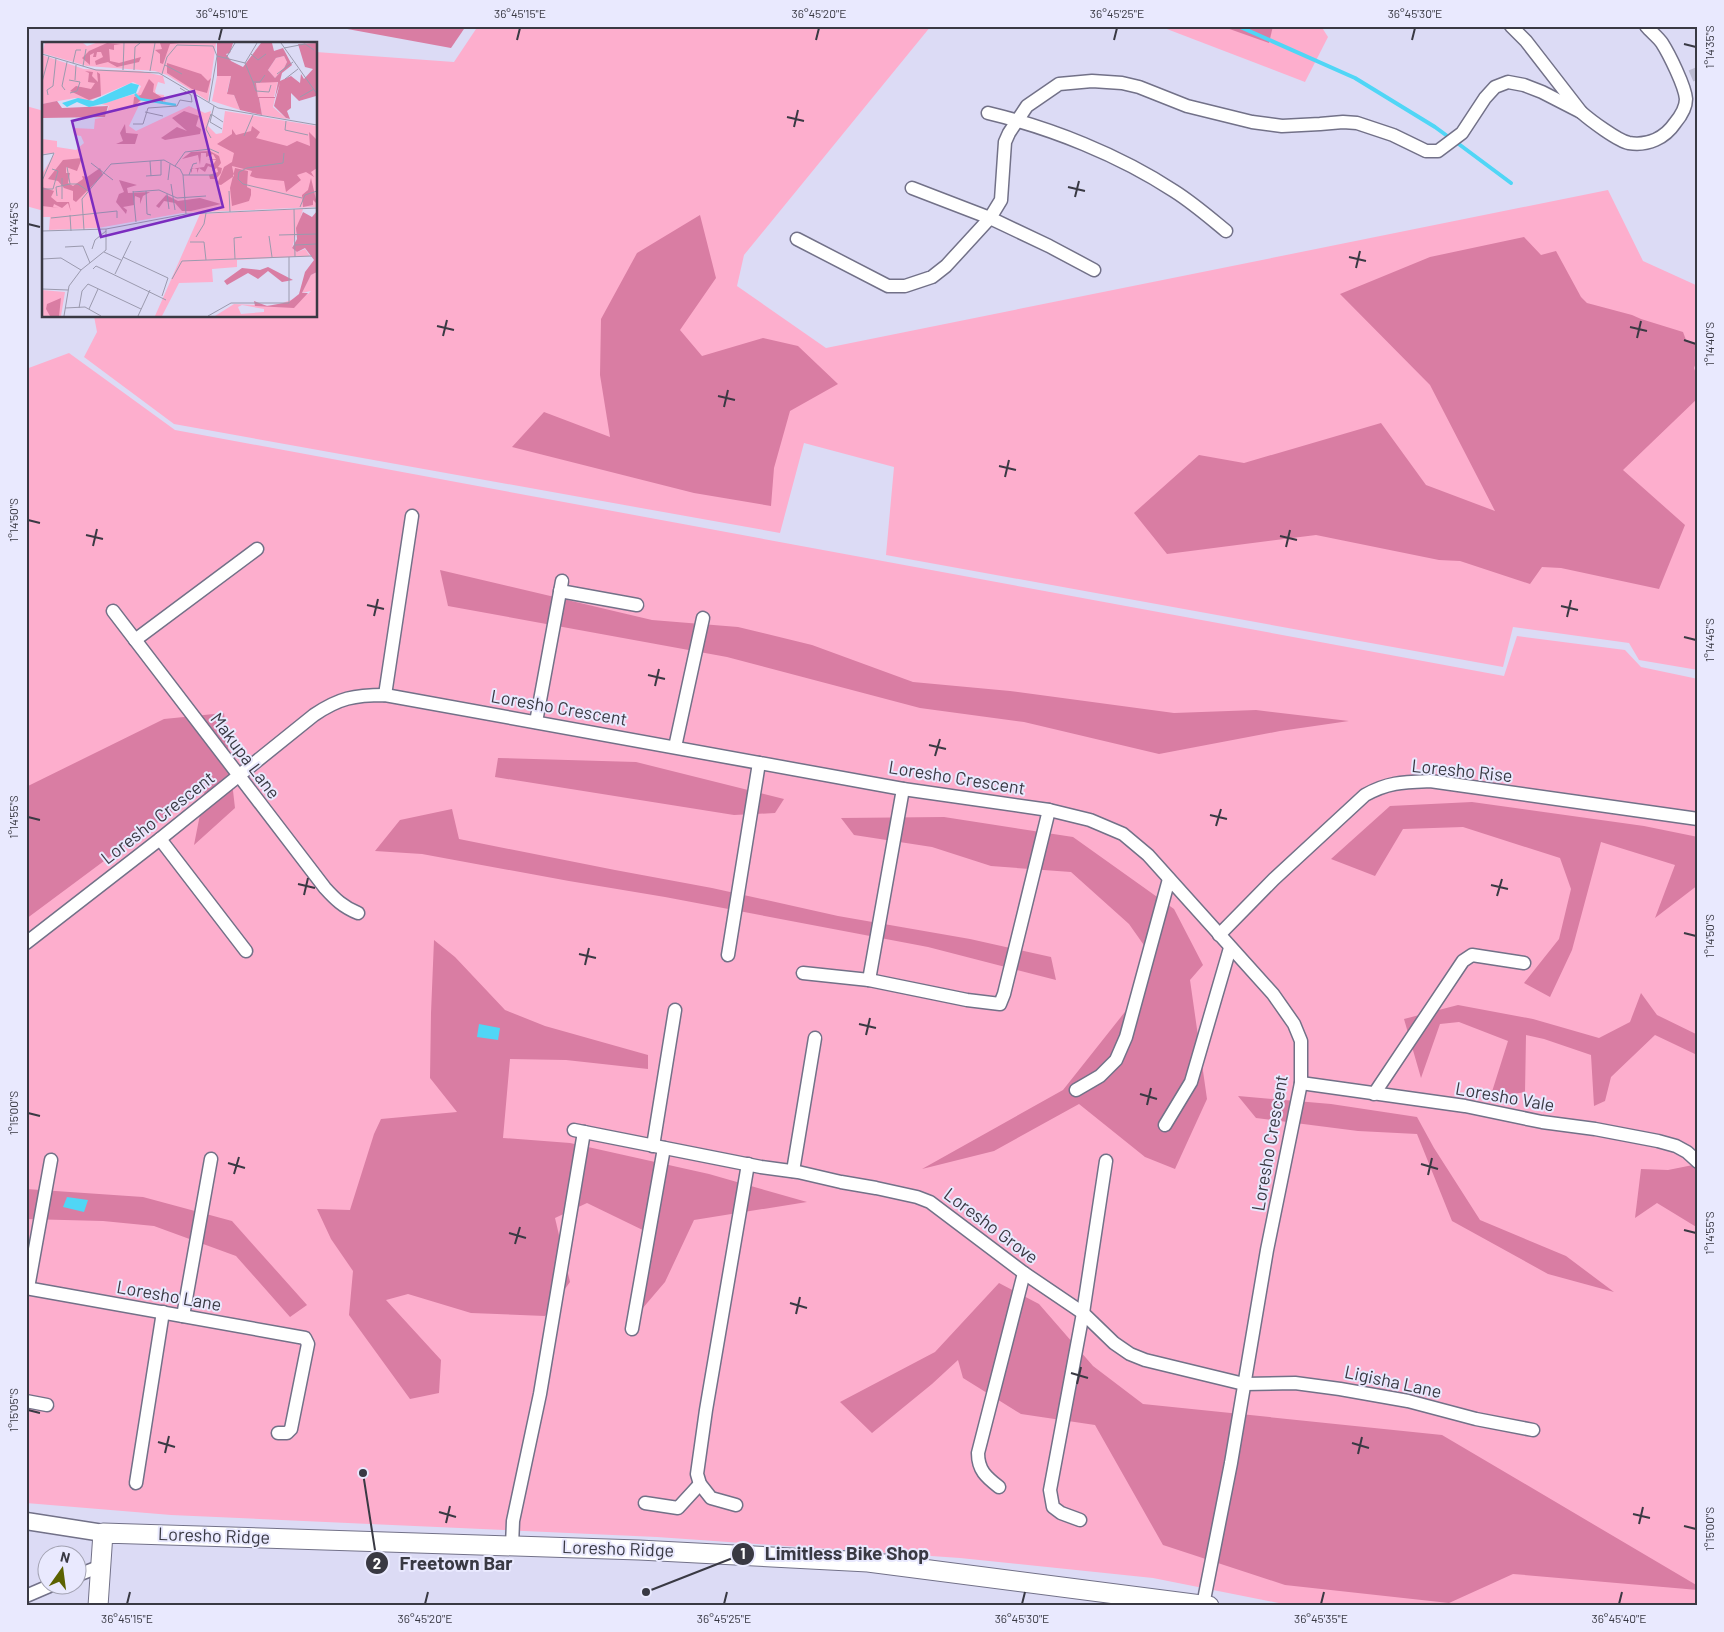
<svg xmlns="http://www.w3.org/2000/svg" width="1724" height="1632" viewBox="0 0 1724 1632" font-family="Barlow,sans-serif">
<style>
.green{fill:#fdaecd}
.forest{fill:#d97da3}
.water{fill:#50d6f6}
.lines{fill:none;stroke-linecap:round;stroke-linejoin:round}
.stream{stroke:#50d6f6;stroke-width:4}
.minor-tunnel{stroke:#bbbbd1;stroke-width:12;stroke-dasharray:12 6;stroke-linecap:butt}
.minor-casing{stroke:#727188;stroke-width:15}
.tertiary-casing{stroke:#727188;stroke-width:19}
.secondary-casing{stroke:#727188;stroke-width:21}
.minor{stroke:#fff;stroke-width:12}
.tertiary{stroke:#fff;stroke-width:16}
.secondary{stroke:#fff;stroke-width:19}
.ticks{fill:none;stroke:#393943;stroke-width:2}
.labels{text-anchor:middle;stroke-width:4;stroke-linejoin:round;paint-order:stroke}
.street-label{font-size:18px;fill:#393943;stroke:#e9e9fe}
.inset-river{fill:none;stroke:#50d6f6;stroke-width:2.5}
.inset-road{fill:none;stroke:#9b9aae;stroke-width:1}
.view{fill:#7b2cbf;fill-opacity:0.15;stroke:#7b2cbf;stroke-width:2.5}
.inset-edge{fill:none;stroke:#393943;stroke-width:2.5}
.leader{fill:none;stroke:#393943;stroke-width:2}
.callout-dot{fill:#393943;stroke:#e9e9fe;stroke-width:2}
.mark-label{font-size:15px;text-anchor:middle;font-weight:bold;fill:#fff}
.callout-label{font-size:19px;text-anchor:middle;font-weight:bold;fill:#393943;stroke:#e9e9fe;stroke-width:4;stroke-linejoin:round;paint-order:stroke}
.neatline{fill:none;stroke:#393943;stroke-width:2}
.ticks-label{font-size:12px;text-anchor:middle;fill:#393943}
</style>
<rect width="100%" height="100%" fill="#dcdbf5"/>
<!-- green -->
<g class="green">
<path d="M478,26H931L744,255L737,286L826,348L1608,190L1643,261L1698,286V670L1639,660L1629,643L1513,627L1503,667L886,555L894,467L804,443L780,533L174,424L84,357L97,332L94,316H316V52L454,62Z"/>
<path d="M1159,26H1321L1328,37L1305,82Z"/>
<path d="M26,106L44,111V211L26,206Z"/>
<path d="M69,353L175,430L1504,676L1517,636L1625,650L1641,667L1698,679V1606H1294L1153,1578L960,1558L657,1537L171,1515L26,1503V369Z"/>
</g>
<!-- forest -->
<g class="forest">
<path d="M331,26H466L451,48Z"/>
<path d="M1221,26H1273L1269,43Z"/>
<path d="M700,215L716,278L680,330L702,356L763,338L798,346L838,384L790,411L774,468L771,506L694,493L512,447L544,412L610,437L600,375L601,319L637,253Z"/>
<path d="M1524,237L1541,255L1556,251L1581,297L1587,303L1632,315L1641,319L1683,332L1686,340L1698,346V357L1694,368L1698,379V398L1623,470L1685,525L1659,589L1561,568L1542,567L1530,584L1460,561L1439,560L1316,535L1167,554L1134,513L1199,455L1244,463L1381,423L1426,485L1495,511L1430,385L1340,294L1430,257Z"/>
<path d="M440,570L652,620L738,627L812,645L913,682L1010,691L1174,713L1256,710L1349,721L1280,731L1159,754L1024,722L920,708L727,657L448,606Z"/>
<path d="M224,713L235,808L194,845L205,789L104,861L26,919V787L164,719Z"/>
<path d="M498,758L636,762L784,799L775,813L734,815L495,777Z"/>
<path d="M1472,802L1644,826L1698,837V885L1655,918L1675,865L1601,842L1572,950L1550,997L1524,983L1559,939L1571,889L1560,858L1463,827L1403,829L1375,876L1331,859L1390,806Z"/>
<path d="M452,809L459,839L615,870L712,888L838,916L970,939L1051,957L1056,980L928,947L665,897L569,881L422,854L375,851L400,820Z"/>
<path d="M944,817L1073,837L1174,909L1203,965L1190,980L1207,1099L1175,1169L1145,1157L1079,1104L994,1151L922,1169L1063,1090L1132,1003L1153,958L1129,924L1071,872L991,866L932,847L854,835L841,818Z"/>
<path d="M434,940L455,957L505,1010L545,1026L648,1055V1069L566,1060L510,1059L503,1138L570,1143L709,1174L807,1202L694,1220L665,1282L636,1316L653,1235L587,1203L555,1218L570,1282L545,1316L471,1313L408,1294L386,1300L441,1360L439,1393L410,1399L349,1315L353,1271L331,1239L317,1209L350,1210L374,1134L381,1119L457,1112L430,1078L431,1013Z"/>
<path d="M1641,993L1657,1015L1698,1035V1057L1695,1054L1655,1035L1611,1077L1605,1101L1594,1106L1591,1055L1544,1039L1526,1035L1525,1092L1490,1098L1508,1041L1459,1022L1440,1024L1421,1078L1404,1019L1458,1005L1533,1019L1599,1038L1630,1022Z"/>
<path d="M1238,1096L1331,1104L1417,1117L1434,1148L1480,1220L1566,1256L1614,1292L1548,1274L1452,1221L1417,1134L1358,1131L1256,1118Z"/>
<path d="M1698,1164V1228L1657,1203L1635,1218L1641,1169L1668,1170Z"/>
<path d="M26,1189L143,1197L232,1221L307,1305L290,1317L236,1256L154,1226L103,1221L26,1219Z"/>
<path d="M999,1283L1039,1304L1093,1366L1143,1404L1442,1435L1698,1586V1590L1513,1574L1449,1603L1285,1585L1163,1545L1095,1425L1021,1414L963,1378L958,1360L932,1384L872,1433L840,1402L935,1352Z"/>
</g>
<!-- water -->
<g class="water">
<path d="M479,1024L500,1028L498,1040L477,1037Z"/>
<path d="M67,1197L88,1200L84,1212L63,1207Z"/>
</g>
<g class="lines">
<!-- stream -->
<g class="stream">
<path d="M1238,26L1355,78L1435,127L1450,138"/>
<path d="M1456,142L1511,183"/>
</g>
<!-- minor-tunnel -->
<path class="minor-tunnel" d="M1691,76L1698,73"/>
<!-- minor casing -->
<g class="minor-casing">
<g id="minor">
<path d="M1511,26L1526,41L1581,112C1590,120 1618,141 1629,143C1648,146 1665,138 1675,123C1680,117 1686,107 1686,99C1685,86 1669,54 1662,43C1658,37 1651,32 1646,26"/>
<path d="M988,113C1051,128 1119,155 1174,191C1193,203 1209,217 1226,231"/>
<path d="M912,188L990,218L1049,246L1094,270"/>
<path d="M797,239L888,286H905L932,277L946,266L990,218L1001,200L1005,142L1009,133L1027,106L1059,84L1092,81L1122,83L1139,87L1187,106L1252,122L1282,126L1320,124L1343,122L1357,123L1393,135L1426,151H1438L1462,133L1485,98L1495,87L1508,82L1524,85L1542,92L1581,112"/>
<path d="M560,591L637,605"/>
<path d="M113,611L325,888C335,899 343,907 358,913"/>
<path d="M135,640L257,549"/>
<path d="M385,695L412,516"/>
<path d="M536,722L562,581"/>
<path d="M675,747L703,618"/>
<path d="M160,839L246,951"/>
<path d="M1219,935L1274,879L1365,795C1388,782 1404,782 1430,781L1698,819"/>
<path d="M26,943L160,839L314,715C339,698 354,695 385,695L903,789L1049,810L1090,820L1123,834L1148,855L1273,994L1294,1024L1301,1041V1083L1267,1250L1231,1463L1203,1605"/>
<path d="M728,955L759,763"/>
<path d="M803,973L869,980L967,1000L1000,1004L1004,994L1049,810"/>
<path d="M869,980L903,789"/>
<path d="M1301,1083L1465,1106L1542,1122L1595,1129L1658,1141L1676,1146L1687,1152L1698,1162"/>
<path d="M1076,1090L1100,1076L1116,1060L1126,1037L1169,879"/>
<path d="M1374,1094L1463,961L1472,955L1524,963"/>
<path d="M1165,1125L1191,1082L1230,948"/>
<path d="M574,1130L761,1167L798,1172L841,1182L876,1188L917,1197L930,1202L1024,1273L1083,1313L1114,1343L1130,1354L1145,1360L1244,1384L1295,1383L1340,1389L1408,1401L1476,1419L1533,1430"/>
<path d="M653,1146L675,1010"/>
<path d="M793,1171L815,1038"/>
<path d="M26,1288L305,1338L308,1344L291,1429L287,1433H278"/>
<path d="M28,1288L51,1160"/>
<path d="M183,1316L211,1159"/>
<path d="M632,1329L664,1148"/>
<path d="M26,1401L47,1405"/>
<path d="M136,1483L163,1312"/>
<path d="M999,1487C986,1477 978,1470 978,1453L1024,1273"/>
<path d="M645,1503L678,1508L700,1484"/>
<path d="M736,1505L711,1498L700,1484L697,1474L706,1410L748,1164"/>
<path d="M1080,1520L1061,1513L1053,1507L1050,1490L1083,1313L1106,1161"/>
<path d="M512,1546L513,1521L540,1394L584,1132"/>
<path d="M78,1575L101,1566"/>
<path d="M26,1596L54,1584"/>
</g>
</g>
<!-- tertiary casing -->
<g class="tertiary-casing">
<path id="tertiary" d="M26,1521L103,1533"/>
</g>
<!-- secondary casing -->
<g class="secondary-casing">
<path id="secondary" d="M98,1606L103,1533L639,1550L868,1562L1209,1606"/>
</g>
<!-- minor -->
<use href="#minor" class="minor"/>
<!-- tertiary -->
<use href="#tertiary" class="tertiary"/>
<!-- secondary -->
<use href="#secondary" class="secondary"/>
</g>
<!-- ticks -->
<path class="ticks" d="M219,40L222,28M517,40L520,28M816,40L819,28M1114,40L1117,28M1412,40L1415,28M1684,44L1696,47M787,117L804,121M794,127L798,110M1068,187L1085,191M1075,197L1079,181M28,224L40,227M1349,257L1366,261M1356,268L1360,251M437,326L454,330M1630,327L1647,331M443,336L447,320M1637,338L1641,321M1684,340L1696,344M718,396L735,400M724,407L728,390M999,466L1016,470M1005,477L1009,460M28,520L40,523M86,535L103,539M1280,536L1297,540M93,546L97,529M1286,547L1290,530M367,605L384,609M1561,606L1578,610M374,616L378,599M1567,617L1571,600M1684,637L1696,640M648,675L665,679M655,686L659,669M929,745L946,749M935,756L940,739M1210,815L1227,819M28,817L40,820M1216,826L1221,809M298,884L315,888M1491,885L1508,889M304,895L308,878M1497,896L1502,879M1684,933L1696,936M579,954L596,958M585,965L589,948M859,1024L876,1028M866,1035L870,1018M1140,1094L1157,1099M1147,1105L1151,1088M28,1113L40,1116M228,1163L245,1168M1421,1164L1438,1169M234,1174L239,1157M1428,1175L1432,1158M1684,1230L1696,1233M509,1233L526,1238M515,1244L520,1227M790,1303L807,1308M796,1314L800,1297M1071,1373L1088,1378M1077,1384L1081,1367M28,1410L40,1413M158,1442L175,1447M1352,1443L1369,1448M165,1453L169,1436M1358,1454L1362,1437M439,1512L456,1517M1633,1514L1650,1518M446,1523L450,1506M1639,1524L1643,1507M1684,1526L1696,1529M127,1604L130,1592M425,1604L428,1592M724,1604L727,1592M1022,1604L1025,1592M1321,1604L1324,1592M1619,1604L1622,1592"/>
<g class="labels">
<!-- street labels -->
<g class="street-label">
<text transform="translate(559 708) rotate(10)" y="6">Loresho Crescent</text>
<text transform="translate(245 756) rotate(53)" y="6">Makupa Lane</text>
<text transform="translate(1462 771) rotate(6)" y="6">Loresho Rise</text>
<text transform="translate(957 778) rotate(9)" y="6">Loresho Crescent</text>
<text transform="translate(158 818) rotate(-38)" y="6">Loresho Crescent</text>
<text transform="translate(1505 1097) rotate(10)" y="6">Loresho Vale</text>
<text transform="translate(1270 1143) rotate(-80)" y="6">Loresho Crescent</text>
<text transform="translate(991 1226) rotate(37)" y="6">Loresho Grove</text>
<text transform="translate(169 1296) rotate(10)" y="6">Loresho Lane</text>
<text transform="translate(1393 1382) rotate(12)" y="6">Ligisha Lane</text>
<text transform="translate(214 1536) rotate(2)" y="6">Loresho Ridge</text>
<text transform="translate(618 1549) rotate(2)" y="6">Loresho Ridge</text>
</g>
</g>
<!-- overview -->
<g transform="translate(42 42)">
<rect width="275" height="275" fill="#dcdbf5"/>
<path d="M3,1H41L45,4L54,1H174L166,59L125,33L113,29L45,24L0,11ZM0,13L42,27L98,29L121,34L123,42L116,40L113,49L114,52L122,53L124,62L99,59L87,84L94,89L147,64L163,71L169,69L166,84L174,92L180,91L183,69L275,84V165L140,171L56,186L7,188L8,175H0V132L13,111L0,112V97L15,99V105L34,108L42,101L39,94L32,93L31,86L52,87L53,77L63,75L67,64L59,62L96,51L99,44L91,40L47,59L33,56L0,62ZM242,14L245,20L242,26L233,36L226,28L234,16ZM175,34H189L185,50L192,53L198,68L170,59ZM236,39L232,55H216L214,41ZM217,56H233L231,65L245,77L220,73ZM261,167L250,206L255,210L263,207L268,214L195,218V225L170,227L171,240L137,241L120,274H113L158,172ZM275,230V274H173L192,262L232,264L266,252L269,249L260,251L269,233ZM200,263L222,267V270L199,272L196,265ZM0,248L23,250L19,274H0Z" fill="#fdaecd" fill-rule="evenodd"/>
<path d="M65,1L79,2L72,3V8L67,7L68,19L77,21L99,15L97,20L75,25L66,20L54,23L53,19L61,15L59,10H55L54,15H51L52,11L48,13V23L40,16L47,9ZM118,1H138L128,2L121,22L118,21V12L113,8L120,7ZM175,1H191L188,11L184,12L189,19L201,25L219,1H230L232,9L241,6L250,23L240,31L238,39L249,34L258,41L259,32L262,37L271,27L263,25L256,2L275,1L274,54L257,59L249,51V66L245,69L248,77L244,76L232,64L238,41L233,56H217L220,73L198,68L192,53L185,52L189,34H175ZM242,14L245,20L242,26L233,36L226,28L234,16ZM236,40L233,55H216L214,41ZM125,21L159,32L166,39L169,36L165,51L150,47L125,31ZM43,29L51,30L50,34L56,40L55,30L58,32L59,54L47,58L28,49L34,44L49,47L53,41L46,40L47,31ZM107,37L112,42L111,50L121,56V60L100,57L91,65L92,55L99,53ZM15,59L20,66L66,64L63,75L0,76V62ZM142,69L157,74L154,84L159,87L158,92L123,98L119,96L135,85L145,89L130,76ZM83,82L84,91L96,92L93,102H74L81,99L78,91ZM210,84L218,90L214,96L245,104L255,99L268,104L267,90L275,98V126L269,130L272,135L264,130L255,133L259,138L244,150L242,139L214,136L208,134L210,129L190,124L192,134L179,143L175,142L182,125L190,120L192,111L175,102L190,92V87L194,93L209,89ZM168,109L177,114L179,121L176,125L180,126L179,131L174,137H168L167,133L176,130L175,126L170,129L171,126L166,124L163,130L157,126L155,131V127L150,126V131L148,127L162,125L164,121L171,123L174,118H165L174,117L171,112L164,115V111H159L158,123L156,113L140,117L149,110ZM40,116L35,129L24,125V131H28L26,141L31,144L41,137L40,134L45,135L58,126L61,133L34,160L31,158V149L22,146L16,139L6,137L21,118ZM193,126L206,129L205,145L209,147V153L207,159L190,164L188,146ZM269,136L275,162L271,158V163L261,165L260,153L266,148ZM77,138L95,143L85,146L86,151L108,150L101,154L98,162V156L93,154L92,163L81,165L85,168L84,172L74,160L77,152L82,150ZM0,145L12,149L9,155L15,160H27L29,170L26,161L20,166L12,162L11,165L17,166L0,164ZM124,153L136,159L158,156L179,162L149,169H140L133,161L122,159L117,166L114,164ZM275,169V230L269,233L260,251H266L252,266L213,264L212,259L225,264L247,260L257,252L263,230L272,218L263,206L255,210L250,206L255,197L254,186L261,170L270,175ZM226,225L251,238L240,240L226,229L216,237L206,231L185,243L182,239L200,226L218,228ZM19,256L17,274H8L4,267L5,262Z" fill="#d97da3" fill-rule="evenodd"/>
<path d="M89,41L97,43L94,51L64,61L47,65L35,60L25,65L20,61L36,56L51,59Z" fill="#50d6f6"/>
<path class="inset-river" d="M93,52L98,57L134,63"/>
<path class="inset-road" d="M239,1L275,52M242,6L263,2L272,8M0,12L54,28L117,31L176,66L275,83M209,12L216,18L224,12M175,14L203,21L215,1M184,16L193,1M31,21L34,8H39M203,21L211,40H218L223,33M123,23L140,32M41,24L44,7M81,28L82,1M92,28L93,5L98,1M108,29L113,1M120,32L125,15L135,3L171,4L175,14L167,60M235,32L251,20M243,37L256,27M27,38L38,40L35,49L28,51M33,38L34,23M0,40L7,14M211,40L214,49L227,50L229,43M23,48L20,44L25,20M6,53L5,48L11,44L14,16M258,55L272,47M172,64L168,80L180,87M103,70L121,74M244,79L243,88L266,93M91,82H101L106,66L135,64L138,58L150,60L149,53L138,46M202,94L211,73M169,96L164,87L169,72L181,80M242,111L241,121L205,126L197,130L196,137L201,142L260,156M0,113L12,111L0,139M108,119L109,134M49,121L71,138M133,124L143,110L168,107L177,111M25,125L28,142M141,133H174M147,133L151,122L155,121M104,134L119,133V118M20,136V157M126,138L128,122M129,142L133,168M0,147H11L16,129L10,127M91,149L94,180M104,149L105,172L109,173M187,149L188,170M91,150L117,148L135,156L164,154M125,152L127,167M15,154L14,145L28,142H36L46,149M258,165L263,153L275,149M252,167L253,215M28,173L29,189M9,176L75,169V176M42,188L40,157L69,122L122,118L138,127L141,133L144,172M0,189L64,187M237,193L275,192M227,194L230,215M154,195L162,182L164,171M148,200H162L164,218M253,203L274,202M23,205L41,204L48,221M50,207L53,198L64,189M62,210L79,218M81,215L126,236L120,254M0,217L19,216L39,228M193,217L192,196L200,195M51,227L54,224L124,258M73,232L89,199M130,237L140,219L270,214M0,247L26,248M23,266L43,265L59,274M37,266L40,249L46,242L99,267M47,267L56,247M22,274L27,244L39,228L64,208V187L144,172L275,166M96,274L108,248M166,274L189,261H247V215"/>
<path class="view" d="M152,49L181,165L59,195L30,79Z"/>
<rect width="275" height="275" class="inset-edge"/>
</g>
<!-- callouts -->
<path class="leader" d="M646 1592L743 1554M363 1473L377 1563"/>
<g class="callout-dot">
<circle cx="646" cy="1592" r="5"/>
<circle cx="363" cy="1473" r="5"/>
<circle cx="743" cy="1554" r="12"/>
<circle cx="377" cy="1563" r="12"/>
</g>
<g class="mark-label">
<text x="743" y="1559">1</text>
<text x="377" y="1569">2</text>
</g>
<g class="callout-label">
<text x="847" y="1560">Limitless Bike Shop</text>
<text x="456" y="1570">Freetown Bar</text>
</g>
<!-- border -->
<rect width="1724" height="1632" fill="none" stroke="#e9e9fe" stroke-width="55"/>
<!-- north arrow -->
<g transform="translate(62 1570) rotate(14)"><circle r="24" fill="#e9e9fe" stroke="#a3a3b3"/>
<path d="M0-4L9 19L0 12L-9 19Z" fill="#5b6200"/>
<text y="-8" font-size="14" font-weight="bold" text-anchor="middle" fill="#393943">N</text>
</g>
<rect x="28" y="28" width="1668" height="1576" class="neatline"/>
<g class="ticks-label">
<text x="222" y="18">36°45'10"E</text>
<text x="520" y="18">36°45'15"E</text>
<text x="819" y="18">36°45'20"E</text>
<text x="1117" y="18">36°45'25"E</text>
<text x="1415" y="18">36°45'30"E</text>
<text transform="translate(1710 47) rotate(-90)" y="4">1°14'35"S</text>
<text transform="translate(14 224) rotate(-90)" y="4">1°14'45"S</text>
<text transform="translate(1710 344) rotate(-90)" y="4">1°14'40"S</text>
<text transform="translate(14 520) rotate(-90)" y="4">1°14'50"S</text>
<text transform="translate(1710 640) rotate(-90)" y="4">1°14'45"S</text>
<text transform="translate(14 817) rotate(-90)" y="4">1°14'55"S</text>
<text transform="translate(1710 936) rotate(-90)" y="4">1°14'50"S</text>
<text transform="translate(14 1113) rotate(-90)" y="4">1°15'00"S</text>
<text transform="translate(1710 1233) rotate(-90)" y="4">1°14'55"S</text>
<text transform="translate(14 1410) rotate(-90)" y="4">1°15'05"S</text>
<text transform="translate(1710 1529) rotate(-90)" y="4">1°15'00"S</text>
<text x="127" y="1623">36°45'15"E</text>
<text x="425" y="1623">36°45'20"E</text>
<text x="724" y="1623">36°45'25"E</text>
<text x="1022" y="1623">36°45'30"E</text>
<text x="1321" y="1623">36°45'35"E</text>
<text x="1619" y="1623">36°45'40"E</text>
</g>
</svg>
